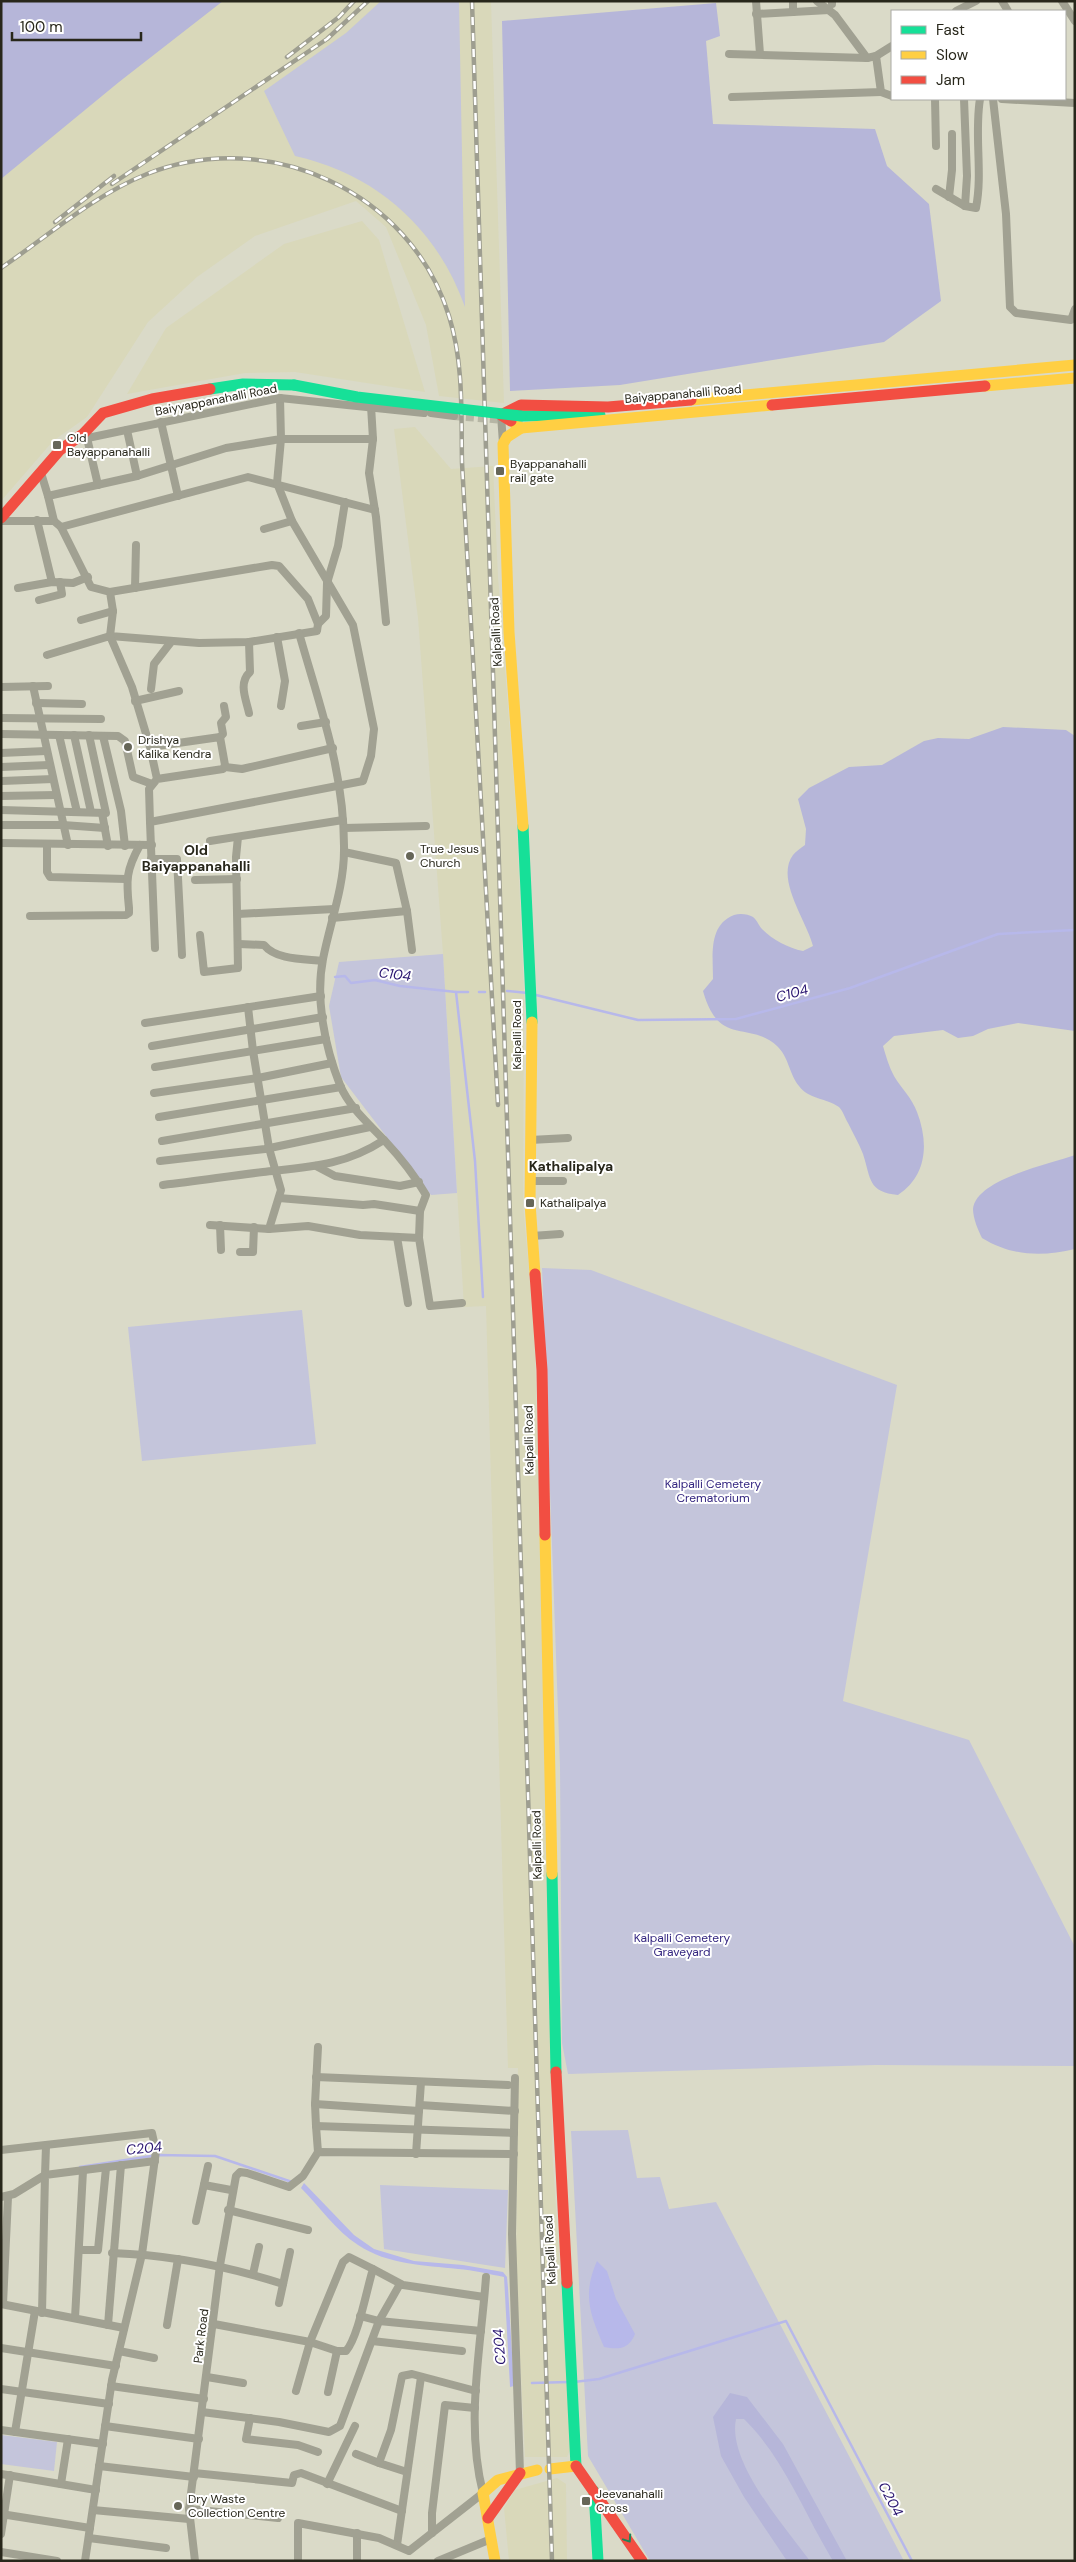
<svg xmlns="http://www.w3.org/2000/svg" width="1076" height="2562" viewBox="0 0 1076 2562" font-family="'DM Sans',sans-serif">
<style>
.built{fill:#d9d8ba}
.green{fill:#c4c5db}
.forest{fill:#b6b6d9}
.water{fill:#b7b8ea}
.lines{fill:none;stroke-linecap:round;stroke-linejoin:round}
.stream{stroke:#b7b8ea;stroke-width:2.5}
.street-tunnel{stroke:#b6b6a5;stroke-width:8;stroke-dasharray:8 4;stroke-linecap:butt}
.street{stroke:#a1a192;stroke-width:8}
.fast{stroke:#16e098;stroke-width:11}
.slow{stroke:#ffcf43;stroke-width:11}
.jam{stroke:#f24e42;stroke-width:11}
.rail-casing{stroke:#9e9e90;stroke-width:4.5}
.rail{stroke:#fff;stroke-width:2.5;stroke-dasharray:8;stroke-linecap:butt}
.fast-bridge{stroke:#16e098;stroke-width:11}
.oneway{stroke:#1f845a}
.poi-dot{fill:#666658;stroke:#fff;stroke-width:2}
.labels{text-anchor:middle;stroke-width:4;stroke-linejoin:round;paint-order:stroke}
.street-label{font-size:12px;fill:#28271b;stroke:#fff}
.poi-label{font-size:12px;fill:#28271b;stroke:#fff;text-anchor:start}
.park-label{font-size:12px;fill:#342680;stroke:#fff}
.neighbourhood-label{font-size:14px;font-weight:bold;fill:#28271b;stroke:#fff}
.water-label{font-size:14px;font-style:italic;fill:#291570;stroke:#fff}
</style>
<rect width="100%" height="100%" fill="#dadac8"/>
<!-- built -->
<g class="built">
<path d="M1,1H491L504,403L439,396L426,325L386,227L356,201L255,236L197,277L148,322L87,417L53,441L1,501Z"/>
<path d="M362,221L379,240L425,392L295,372L245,373L127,394L166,328L284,244Z"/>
<path d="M415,427L451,469L493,466L498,577L516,811L524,996L523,1205L534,1323L548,1808L552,2149L572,2445L567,2457H525L516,2272L518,2068H508L486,1306L464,1307L443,954L418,618L394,429Z"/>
<path d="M557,2478L566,2484L567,2561H509L504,2508L515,2490Z"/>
</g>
<!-- green -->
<g class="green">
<path d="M381,1H459L465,307C437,228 376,174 295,156L264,91L346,33Z"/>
<path d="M443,954L457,1193L431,1195L341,1077L329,1006L339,962Z"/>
<path d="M542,1268L591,1270L897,1385L843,1701L969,1740L1075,1947V2066L875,2065L568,2074L562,2043L560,1767Z"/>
<path d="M302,1310L316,1444L142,1461L128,1327Z"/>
<path d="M628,2130L637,2178L660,2177L669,2209L716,2202L904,2561H650L588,2456L571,2131Z"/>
<path d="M380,2185L508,2190L505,2268L384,2249Z"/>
<path d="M1,2435L57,2442L54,2471L1,2464Z"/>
</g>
<!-- forest -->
<g class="forest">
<path d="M1,1H223L119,82L1,179Z"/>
<path d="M716,3L720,36L706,41L713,124L875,129L887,166L929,204L941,301L884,342L620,385L510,391L502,21Z"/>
<path d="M1003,727L1066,730L1075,736V1031L1018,1023L988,1029L973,1036L958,1038L943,1030L894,1036L883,1046C886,1056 889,1067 894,1076C901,1088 912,1098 917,1112C929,1143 927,1176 898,1195C868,1192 871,1179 863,1154C859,1144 853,1133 848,1123C845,1118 843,1111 839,1107C826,1098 808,1099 799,1086C789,1074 789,1057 777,1046C749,1020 719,1048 703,991L713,979C713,956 708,925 734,915C740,913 748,914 753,917C757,920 759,926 762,929C773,940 788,948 803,951L813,946C807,921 775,879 793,855C796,851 801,848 805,845L806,829L798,799L809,788L849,767L882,765L924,741L938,738L969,739Z"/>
<path d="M1075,1155V1249C1042,1257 1011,1256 982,1238C978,1230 973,1218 973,1209C976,1179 1050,1164 1075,1155Z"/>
<path d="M730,2393L747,2397L783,2444L847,2561H833C804,2513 784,2458 744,2419H736C727,2462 785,2527 810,2561H787L744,2497L721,2456L713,2417Z"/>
</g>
<!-- water -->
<g class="water">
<path d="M304,2183L354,2235L374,2249L414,2261L463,2265L503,2272L507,2277L508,2288L514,2386L510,2387L504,2277C489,2274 473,2270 458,2269C424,2265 388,2265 358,2245C336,2231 319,2206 301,2188Z"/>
<path d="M597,2261L607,2271L616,2299L635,2334C629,2349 619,2350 604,2347C590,2314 582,2295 597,2261Z"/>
</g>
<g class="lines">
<!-- stream -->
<g class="stream">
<path d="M335,977L345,976L351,983L375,980L400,986L456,992"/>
<path d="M507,991L528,993"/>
<path d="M468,992H456L475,1161L483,1297"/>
<path d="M479,992H485"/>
<path d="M536,995L638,1020L736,1019L850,988L998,934L1075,930"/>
<path d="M80,2167L158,2155L215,2156L292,2182"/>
<path d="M574,2382L599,2379L786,2321L912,2561"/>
<path d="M532,2383L569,2382"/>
</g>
<!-- street-tunnel -->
<path class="street-tunnel" d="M454,416L504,420"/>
<!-- street -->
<g class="street">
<path d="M756,1L760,54"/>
<path d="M793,1V12"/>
<path d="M817,1L835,15L867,58L876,56L892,46"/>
<path d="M832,1V4"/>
<path d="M1002,1L1008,11"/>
<path d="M1062,1L1075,21"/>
<path d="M956,11L976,1"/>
<path d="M756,14L829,10"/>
<path d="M729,54L867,58"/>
<path d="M881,92L892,96"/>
<path d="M732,97L881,92L876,56"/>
<path d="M935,99L936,146"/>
<path d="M964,99L967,176L965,206"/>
<path d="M993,99L1006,214L1010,307L1016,313L1071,320L1075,309"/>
<path d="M1002,99L1075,103"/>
<path d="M936,189L965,206L976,208C983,172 974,135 980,99"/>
<path d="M949,197L952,170V134"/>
<path d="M371,406L373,439L369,473L376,517L386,622"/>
<path d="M431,413L454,416"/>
<path d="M501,415L503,443"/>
<path d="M161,422L178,496"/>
<path d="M127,430L137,476L226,448L281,439L280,398"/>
<path d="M87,438L98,485"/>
<path d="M78,440L280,398L424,413"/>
<path d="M41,473L48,496"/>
<path d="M37,520L52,582"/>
<path d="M1,521H54L61,527L91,587L110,592L113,611L110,636L199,643L249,642L317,631L318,624L326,616L327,583L338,546L345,502"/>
<path d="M54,521L48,496L137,476"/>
<path d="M61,527L248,477L375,510"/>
<path d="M264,529L292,521"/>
<path d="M18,588L52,582L73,583L88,577"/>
<path d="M135,588L136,545"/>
<path d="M110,592L272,565L279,566L308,599L318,624"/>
<path d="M39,600L62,594L60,582"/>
<path d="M81,620L113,611"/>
<path d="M299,633C320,707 345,773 344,851C344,887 330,923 323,959C315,999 325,1047 340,1085C349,1107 369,1124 385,1141C400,1157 415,1176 426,1195L420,1211L419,1238"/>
<path d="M277,637L285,681L281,706"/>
<path d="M249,642L250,672C238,683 246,699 249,713"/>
<path d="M47,655L110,636L132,687L150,747"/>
<path d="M33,686L68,845"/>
<path d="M1,687L48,686"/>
<path d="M151,689L154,664L171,642"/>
<path d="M135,701L179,691"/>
<path d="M36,703L82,704"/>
<path d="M1,718L101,719"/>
<path d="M301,726L326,722"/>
<path d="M1,734L118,736L125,741L133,777L152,784"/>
<path d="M59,735L77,812"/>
<path d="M74,735L91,812"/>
<path d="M103,736L121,811L125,846"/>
<path d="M220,737L223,734L221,723L226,717L224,706"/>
<path d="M1,753L46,751"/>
<path d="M1,767L49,765"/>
<path d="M225,767L242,769L333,748"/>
<path d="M2,781L53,779"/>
<path d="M1,796L56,795"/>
<path d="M1,810L106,813L89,735"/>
<path d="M102,813L108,846"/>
<path d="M150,822L149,789L157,779L223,769L225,765L220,737L150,747L157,779"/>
<path d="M1,825H63L105,828"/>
<path d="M344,828L426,826"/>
<path d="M210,841L343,820"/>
<path d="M1,843L152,845"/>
<path d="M47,845V872L50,877L126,879"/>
<path d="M151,859H177L182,955"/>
<path d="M195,880L237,879"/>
<path d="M407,911L412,950"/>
<path d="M238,914L334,909"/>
<path d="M30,916L126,915L129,913V908C126,880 126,870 140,845"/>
<path d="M332,918L407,911L396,863L344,852"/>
<path d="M200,935L204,972L238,968L236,857L238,837"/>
<path d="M239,944L264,945C276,960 304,959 322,961"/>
<path d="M155,948L150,822L363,781L371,756L374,729L353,625L292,521L277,483L281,439H373"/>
<path d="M248,1007L253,1051L269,1148L281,1190L269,1229"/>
<path d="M145,1023L321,996"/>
<path d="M152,1046L323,1017"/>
<path d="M155,1067L326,1039"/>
<path d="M154,1093L258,1078L332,1063"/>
<path d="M159,1117L341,1087"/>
<path d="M530,1140L568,1138"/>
<path d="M162,1141L356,1108"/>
<path d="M160,1161L265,1149L370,1127"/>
<path d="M316,1166L335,1176L400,1186L419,1182"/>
<path d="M530,1181H563"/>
<path d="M163,1185C197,1181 230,1176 263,1172C309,1167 344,1166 384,1140"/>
<path d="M279,1198L363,1205L374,1204L420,1211"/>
<path d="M210,1225L269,1229L308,1226L360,1235L419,1238L430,1306L462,1303"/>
<path d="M220,1225L221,1250"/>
<path d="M532,1236L560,1234"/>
<path d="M397,1237L408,1303"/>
<path d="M240,1252H253L254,1227"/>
<path d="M316,2077L508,2085"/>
<path d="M515,2078L512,2234L520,2473"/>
<path d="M315,2104L419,2111"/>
<path d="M420,2105L515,2111"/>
<path d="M316,2126L315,2104L318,2047"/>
<path d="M1,2150L152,2133L156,2151L142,2254L112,2380L85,2561"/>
<path d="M318,2152L316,2126L514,2133"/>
<path d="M416,2154L421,2082"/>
<path d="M204,2185L231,2190"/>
<path d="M1,2197L14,2194L45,2175L46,2146"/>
<path d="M228,2210L308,2230"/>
<path d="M196,2221L208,2166"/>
<path d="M80,2250H98L106,2168"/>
<path d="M112,2253C171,2255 227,2266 283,2284"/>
<path d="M373,2269L403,2285L484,2297"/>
<path d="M253,2274L259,2247"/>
<path d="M279,2303L290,2252"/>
<path d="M1,2304L124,2328"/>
<path d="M3,2304L8,2197"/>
<path d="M42,2313L45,2175L155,2161"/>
<path d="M360,2316L379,2321L481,2331"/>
<path d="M75,2318L83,2171"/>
<path d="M214,2324L310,2342L337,2351H346C358,2338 367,2288 373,2269L349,2257L343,2262L310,2342L296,2391"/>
<path d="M108,2325L121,2165"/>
<path d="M167,2325L178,2259"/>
<path d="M372,2341L462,2351"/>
<path d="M1,2348L116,2366"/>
<path d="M119,2351L154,2358"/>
<path d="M207,2377L243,2383"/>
<path d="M111,2386L204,2399"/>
<path d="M1,2389L109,2404"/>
<path d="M328,2392L337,2351"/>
<path d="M202,2412L279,2422L329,2432L340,2426L379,2321L400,2284"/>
<path d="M250,2418L246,2439L298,2445L318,2452"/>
<path d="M105,2426L199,2439"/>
<path d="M1,2430L103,2444"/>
<path d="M15,2432L35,2311"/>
<path d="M356,2454L379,2463"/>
<path d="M99,2466L194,2477"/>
<path d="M407,2472L379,2463L391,2430L402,2376L412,2374L476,2391"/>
<path d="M194,2473L292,2483L294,2475L301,2473L402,2511"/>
<path d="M1,2474L96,2490"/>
<path d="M61,2484L68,2439"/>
<path d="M327,2484L355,2426"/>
<path d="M189,2509L278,2518"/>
<path d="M93,2510L189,2519"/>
<path d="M1,2514L90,2528"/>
<path d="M357,2533V2561"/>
<path d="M432,2533V2513L445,2405L475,2408"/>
<path d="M1,2534L10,2475"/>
<path d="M89,2538L166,2548"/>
<path d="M397,2545L421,2377"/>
<path d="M1,2552L57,2561"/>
<path d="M195,2561L189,2509L220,2265L236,2176L240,2172L247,2173L289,2187L303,2176L318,2152L514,2154"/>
<path d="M298,2561V2523L379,2538L409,2551L483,2493C465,2423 481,2347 486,2277"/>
<path d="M438,2561L491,2539"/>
</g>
<!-- fast -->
<g class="fast">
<path d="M210,389L243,384L294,385"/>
<path d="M521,416L600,415"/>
<path d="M523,826L532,1022"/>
<path d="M552,1874L556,2072"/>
<path d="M567,2283L576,2466"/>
<path d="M594,2491L598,2561"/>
</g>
<!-- slow -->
<g class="slow">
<path d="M985,386L1075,378"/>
<path d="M691,400L1075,365"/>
<path d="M511,421L521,428L772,405"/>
<path d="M521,428L507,437L503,444L509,632L523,826"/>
<path d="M532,1022L530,1203L535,1274"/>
<path d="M545,1535L552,1874"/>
<path d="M550,2469L576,2466"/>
<path d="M495,2561L483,2493L498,2480L537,2470"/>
</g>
<!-- jam -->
<g class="jam">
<path d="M772,405L985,386"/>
<path d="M511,421L501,415L521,405L608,407L691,400"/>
<path d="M1,518L60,450L83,434L103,413L152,399L210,389"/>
<path d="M535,1274L542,1370L545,1535"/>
<path d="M556,2072L567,2283"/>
<path d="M576,2466L642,2561"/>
<path d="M488,2518L520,2473"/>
</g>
<!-- rail casing -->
<g class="rail-casing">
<g id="rail">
<path d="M472,1L552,2561"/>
<path d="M287,57L339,17L354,1"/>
<path d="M112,184L327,39L368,1"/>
<path d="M55,222L114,176"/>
<path d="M1,268C48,236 94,195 147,174C268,126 411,192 449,316C464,364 461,414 462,463L498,1105"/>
</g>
</g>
<!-- rail -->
<use href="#rail" class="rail"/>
<!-- fast-bridge -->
<path class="fast-bridge" d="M294,385L357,397L521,416"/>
</g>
<!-- one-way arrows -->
<defs><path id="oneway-chevron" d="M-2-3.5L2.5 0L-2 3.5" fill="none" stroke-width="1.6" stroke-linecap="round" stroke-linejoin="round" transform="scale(1.25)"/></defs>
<use class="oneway" href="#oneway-chevron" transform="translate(628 2539) rotate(56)"/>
<!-- markers -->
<g class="poi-dot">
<rect x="52" y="440" width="10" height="10" rx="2.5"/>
<rect x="495" y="466" width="10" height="10" rx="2.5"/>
<circle cx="128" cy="747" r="5"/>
<circle cx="410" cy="856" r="5"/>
<rect x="525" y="1198" width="10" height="10" rx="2.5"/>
<rect x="581" y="2496" width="10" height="10" rx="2.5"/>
<circle cx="178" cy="2506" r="5"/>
</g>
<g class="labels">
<!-- street labels -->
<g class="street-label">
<text transform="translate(683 394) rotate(-5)" y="4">Baiyappanahalli Road</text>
<text transform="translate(216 400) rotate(-11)" y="4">Baiyyappanahalli Road</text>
<text transform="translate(496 632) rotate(-93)" y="4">Kalpalli Road</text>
<text transform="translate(517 1035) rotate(-90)" y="4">Kalpalli Road</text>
<text transform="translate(529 1440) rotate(-91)" y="4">Kalpalli Road</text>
<text transform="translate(537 1845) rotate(-91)" y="4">Kalpalli Road</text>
<text transform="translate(550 2250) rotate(-93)" y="4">Kalpalli Road</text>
<text transform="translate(201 2336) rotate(-83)" y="4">Park Road</text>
</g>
<!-- poi labels -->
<g class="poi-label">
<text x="67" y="442">Old<tspan x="67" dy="14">Bayappanahalli</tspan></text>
<text x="510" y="468">Byappanahalli<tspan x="510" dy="14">rail gate</tspan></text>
<text x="138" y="744">Drishya<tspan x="138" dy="14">Kalika Kendra</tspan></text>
<text x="420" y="853">True Jesus<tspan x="420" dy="14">Church</tspan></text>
<text x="540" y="1207">Kathalipalya</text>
<text x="596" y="2498">Jeevanahalli<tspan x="596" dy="14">Cross</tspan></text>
<text x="188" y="2503">Dry Waste<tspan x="188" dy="14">Collection Centre</tspan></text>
</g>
<!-- park labels -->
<g class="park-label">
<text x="713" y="1488">Kalpalli Cemetery<tspan x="713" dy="14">Crematorium</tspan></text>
<text x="682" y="1942">Kalpalli Cemetery<tspan x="682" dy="14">Graveyard</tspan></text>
</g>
<!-- neighbourhood labels -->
<g class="neighbourhood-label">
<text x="196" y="855">Old<tspan x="196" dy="16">Baiyappanahalli</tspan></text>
<text x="571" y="1171">Kathalipalya</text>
</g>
<!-- water labels -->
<g class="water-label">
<text transform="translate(395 974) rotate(7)" y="5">C104</text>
<text transform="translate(792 993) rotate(-15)" y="5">C104</text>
<text transform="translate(144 2148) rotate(-6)" y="5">C204</text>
<text transform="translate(499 2347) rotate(-95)" y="5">C204</text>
<text transform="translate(891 2499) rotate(62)" y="5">C204</text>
</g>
</g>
<!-- border -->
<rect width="1076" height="2562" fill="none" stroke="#28271b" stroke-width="5"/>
<!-- legend -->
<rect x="891" y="10" width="175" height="90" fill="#ffffff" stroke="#a9a9a4"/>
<rect x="901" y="26" width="25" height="8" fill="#16e098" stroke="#a9a9a4"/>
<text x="936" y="35" font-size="15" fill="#28271b">Fast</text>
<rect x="901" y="51" width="25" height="8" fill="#ffcf43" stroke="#a9a9a4"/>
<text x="936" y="60" font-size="15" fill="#28271b">Slow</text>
<rect x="901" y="76" width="25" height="8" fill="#f24e42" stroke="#a9a9a4"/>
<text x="936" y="85" font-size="15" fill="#28271b">Jam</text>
<!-- scale -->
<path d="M12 32v8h129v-8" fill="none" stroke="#28271b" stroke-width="2.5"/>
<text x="20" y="32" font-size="15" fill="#28271b" stroke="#ffffff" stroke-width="4" paint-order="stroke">100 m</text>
</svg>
